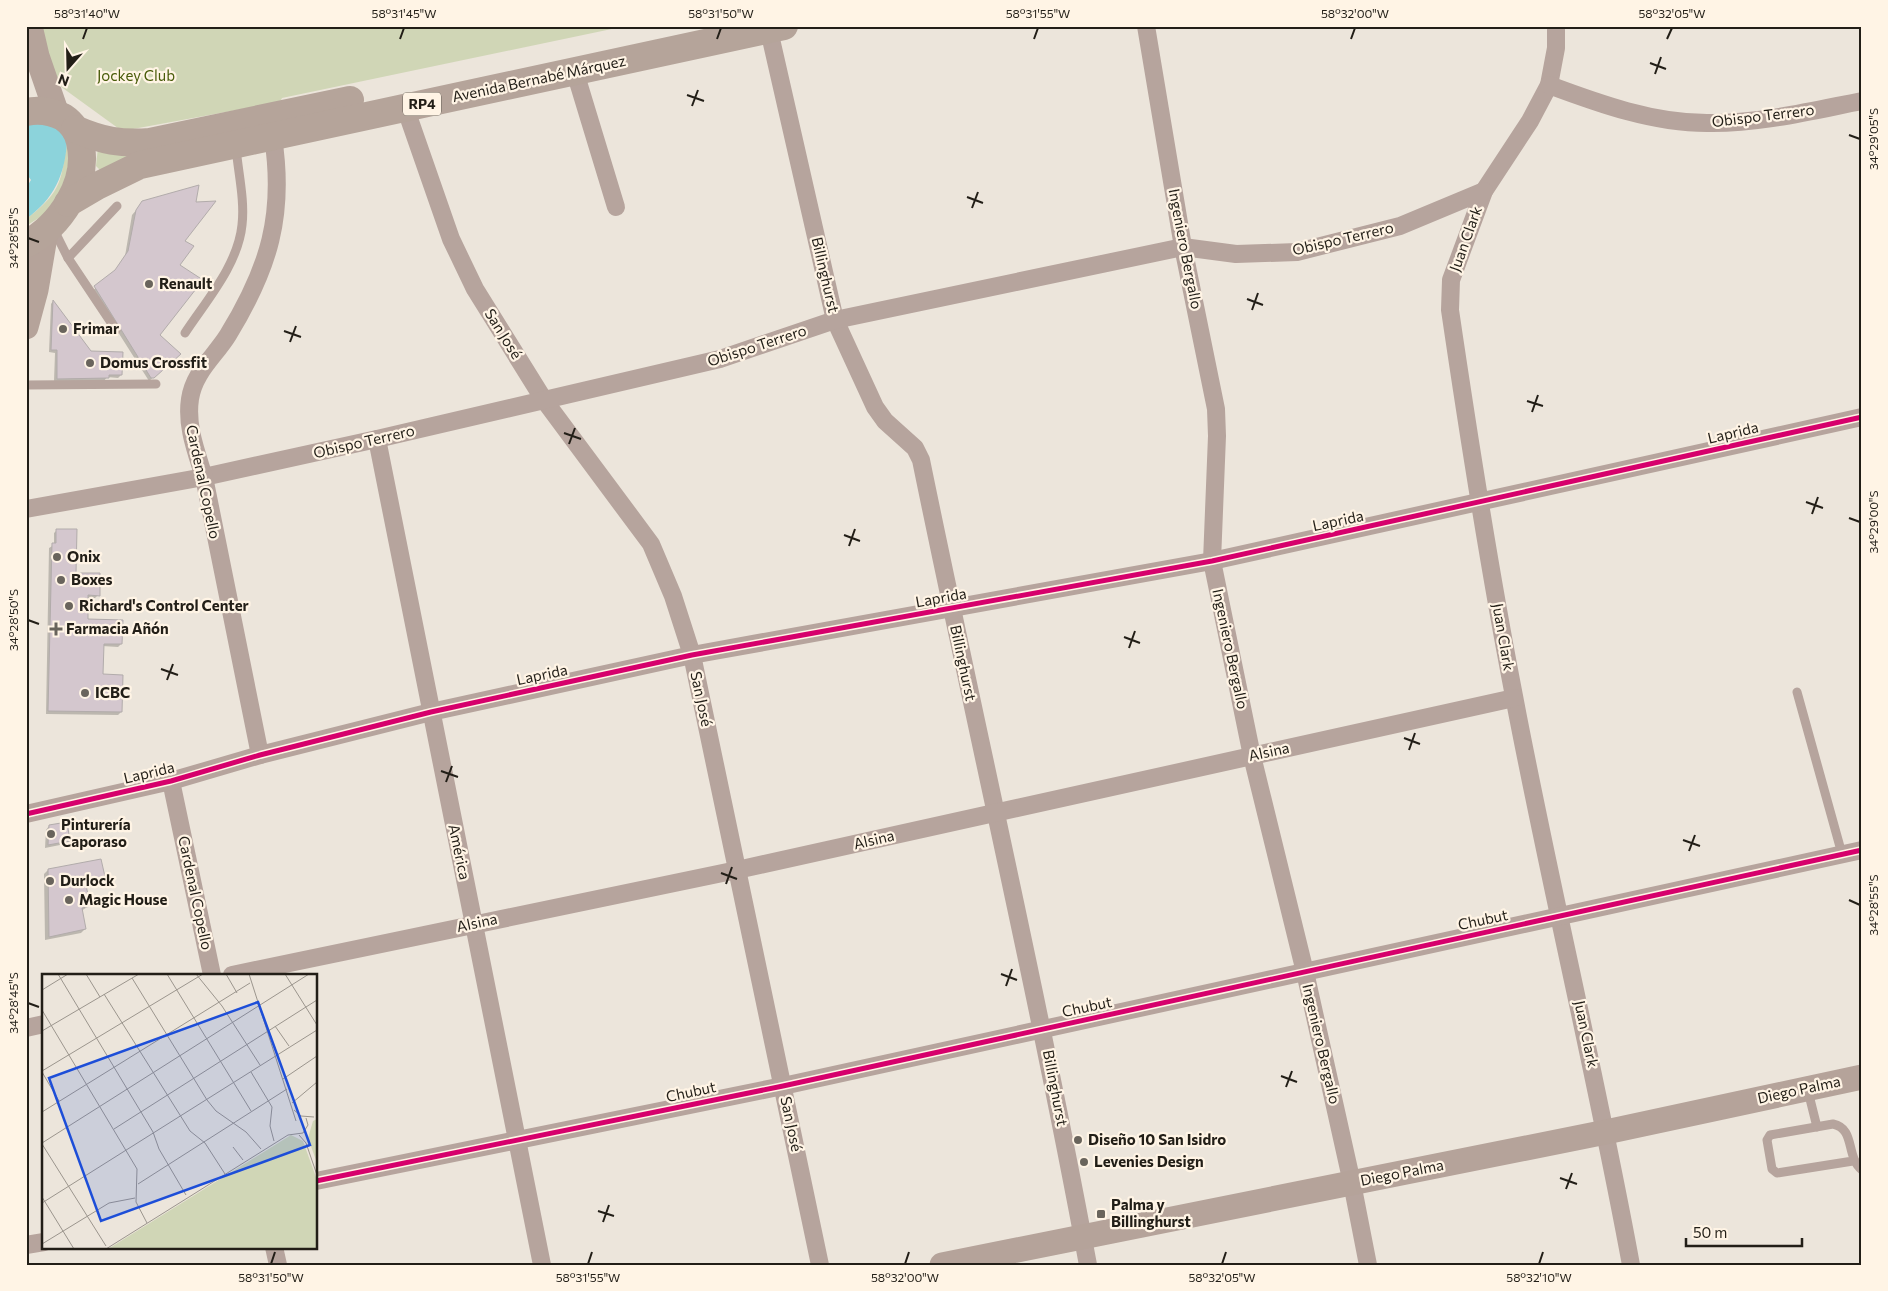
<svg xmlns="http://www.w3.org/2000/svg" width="1888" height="1291" viewBox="0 0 1888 1291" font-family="Commissioner,sans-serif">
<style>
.green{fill:#d0d6b6}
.water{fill:#8cd3db}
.shadow{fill:#0003}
.building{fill:#d4c7ce;stroke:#b2acab}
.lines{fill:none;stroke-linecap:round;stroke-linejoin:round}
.service{stroke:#b6a49d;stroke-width:9}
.minor{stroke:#b6a49d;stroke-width:18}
.secondary{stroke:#b5a39a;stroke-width:25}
.primary{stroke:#b5a49a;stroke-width:28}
.cycleway-casing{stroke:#fff4e5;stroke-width:8}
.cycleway{stroke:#d6006c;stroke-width:5}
.ticks{fill:none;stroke:#221e17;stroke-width:2}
.poi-dot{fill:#69645c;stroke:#fff4e5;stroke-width:2}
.labels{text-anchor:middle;stroke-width:4.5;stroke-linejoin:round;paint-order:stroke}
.shield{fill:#fff4e5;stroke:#645e55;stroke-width:1}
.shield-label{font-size:14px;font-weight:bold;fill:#221e17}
.park-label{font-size:15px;fill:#495c0a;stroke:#fff4e5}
.street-label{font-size:15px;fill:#221e17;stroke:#fff4e5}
.poi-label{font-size:15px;font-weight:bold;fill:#221e17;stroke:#fff4e5;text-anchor:start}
.inset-road{fill:none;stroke:#9b958d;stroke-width:1}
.view{fill:#1d4ed8;fill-opacity:0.15;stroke:#1d4ed8;stroke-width:2.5}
.inset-edge{fill:none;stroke:#221e17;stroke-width:2.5}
.neatline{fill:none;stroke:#221e17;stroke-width:2}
.ticks-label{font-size:12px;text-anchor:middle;fill:#221e17}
</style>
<rect width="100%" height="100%" fill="#ece5db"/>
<!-- green -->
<g class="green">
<path d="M42,26H626L282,98L280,102L122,131L60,86L52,76Z"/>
<path d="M70,130L67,182L45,214L26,226V219C69,188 59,174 70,130Z"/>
<path d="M98,147L145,149L100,170L96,166Z"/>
</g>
<!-- water -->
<path class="water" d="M26,119H50L67,141C65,175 54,199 26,219V188L31,180L26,173Z"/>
<!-- shadow -->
<g class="shadow">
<path d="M143,202L183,241L179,265L159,335L175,358L149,381L92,291L113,274L125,256L132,215Z"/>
<path d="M53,301L90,352L121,375L118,378L107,377L104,381H54L55,353L49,352L51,304Z"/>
<path d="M57,530L75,574L98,595L95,598H87L86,620L121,644L118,647L102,646L101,676L121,712L118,715L46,714L49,548L54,545V533Z"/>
<path d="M49,826L69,841L65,844L45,848L46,830Z"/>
<path d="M48,870L105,881L100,885L85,889L89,906L81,911L85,929L81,933L45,940L44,874Z"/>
</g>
<!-- building -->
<g class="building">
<path d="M199,185L196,202L216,201L185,241L194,246L180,265L203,280L160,335L181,354L154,378H151L94,286L115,270L128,251L136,210L142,201Z"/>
<path d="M53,300L91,351L123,352L122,375H109V378L57,379V350H51Z"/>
<path d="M56,529H77L76,573H100V596L88,595V619L123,620L122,644H104L103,674L123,675L122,712L48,711L52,543H56Z"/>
<path d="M67,822L70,841L48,845L49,825Z"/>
<path d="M101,859L106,881L86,886L91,906L82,908L86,929L49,937L48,869Z"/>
</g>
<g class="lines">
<!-- service -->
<g class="service">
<path d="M53,228L68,258L116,330"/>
<path d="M68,258L117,206"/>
<path d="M185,333C206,301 238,265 242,225C245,200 238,172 236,147"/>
<path d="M26,385L156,384"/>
<path d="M1797,692L1842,854"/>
<path d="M1808,1091L1817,1127"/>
<path d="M1853,1161L1777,1173L1772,1169L1767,1140L1770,1135L1833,1124C1856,1129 1845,1156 1862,1170"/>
</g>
<!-- minor -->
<g class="minor">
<path d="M768,26L835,320L875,407L885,421L915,448L921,460C976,729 1038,995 1088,1265"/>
<path d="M1146,26L1183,247L1216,409L1217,436L1212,561L1252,756L1305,972L1352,1183L1368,1265"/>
<path d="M1556,26V48L1549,85L1530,121L1484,191L1451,280L1450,310C1469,439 1489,567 1514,696C1550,886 1596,1074 1631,1265"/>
<path d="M575,72L616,207"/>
<path d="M1549,85C1600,104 1653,123 1707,123C1759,124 1811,111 1862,101"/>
<path d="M405,107L451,239L475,289L544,400L651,544L673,596L692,655L820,1265"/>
<path d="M377,439L542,1265"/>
<path d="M26,509L204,477L377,439L720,359L835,320L1183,247L1236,254L1297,252L1400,226L1484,191"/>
<path d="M260,755L204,477C196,451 186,426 190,399C194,372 215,356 228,335C269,268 285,215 273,137"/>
<path d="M171,781L212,975"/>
<path d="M26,814L171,781L260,755L431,712L692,655L1212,561L1862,417"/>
<path d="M232,975L737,870L1514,698"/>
<path d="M26,1028L44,1024"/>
<path d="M316,1181L783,1086L1862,850"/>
<path d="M26,1245L44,1242"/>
<path d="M274,1247L278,1265"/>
</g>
<!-- secondary -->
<g class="secondary">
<path d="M30,26L37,56L57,114"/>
<path d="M26,327L36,290L46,231"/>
<path d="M942,1265L1606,1132L1862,1077"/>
</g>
<!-- primary -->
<g class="primary">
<path d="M26,112C40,109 51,111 63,117C72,123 78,132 80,142C90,182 60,226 26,244"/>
<path d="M75,129C103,141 120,144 150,142L350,100"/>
<path d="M68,203L97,186L140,165L784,26"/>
</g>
<!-- cycleway casing -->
<g class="cycleway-casing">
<g id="cycleway">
<path d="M26,814L171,781L260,755L431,712L692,655L1212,561L1862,417"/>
<path d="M316,1181L783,1086L1862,850"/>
</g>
</g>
<!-- cycleway -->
<use href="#cycleway" class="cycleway"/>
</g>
<!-- ticks -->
<path class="ticks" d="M83,39L87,28M400,39L404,28M717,39L721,28M1034,39L1038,28M1351,39L1355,28M1667,39L1672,28M1650,63L1666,69M1655,74L1661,57M687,95L704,101M692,106L698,90M1849,135L1860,139M967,197L983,203M972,208L978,192M28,238L39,242M1247,299L1263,305M1252,310L1258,293M284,331L301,337M290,342L296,326M1527,401L1543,406M1532,412L1538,395M564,433L581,439M569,444L575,428M1806,502L1823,508M1812,514L1818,497M1849,518L1860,522M844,535L860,541M849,546L855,529M28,620L39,624M1124,637L1140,643M1129,648L1135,631M161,669L178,675M167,680L173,664M1404,738L1420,744M1409,750L1415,733M441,771L458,777M446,782L452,766M1683,840L1700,846M1689,851L1695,835M721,873L737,879M726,884L732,867M1849,900L1860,905M1001,974L1017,980M1006,986L1012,969M28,1003L39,1007M1281,1076L1297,1082M1286,1087L1292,1071M1560,1178L1577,1184M1566,1189L1572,1173M598,1211L614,1216M603,1222L609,1205M271,1264L275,1252M588,1264L592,1252M905,1264L909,1252M1222,1264L1226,1252M1539,1264L1543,1252"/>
<!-- markers -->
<g class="poi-dot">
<circle cx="149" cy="284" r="5"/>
<circle cx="63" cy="329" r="5"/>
<circle cx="90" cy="363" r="5"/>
<circle cx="57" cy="557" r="5"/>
<circle cx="61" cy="580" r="5"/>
<circle cx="69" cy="606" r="5"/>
<path d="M53.5 621.5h5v5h5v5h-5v5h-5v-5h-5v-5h5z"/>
<circle cx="85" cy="693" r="5"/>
<circle cx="51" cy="834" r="5"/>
<circle cx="50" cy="881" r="5"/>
<circle cx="69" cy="900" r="5"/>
<circle cx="1078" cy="1140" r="5"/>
<circle cx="1084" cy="1162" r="5"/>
<rect x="1096" y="1209" width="10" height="10" rx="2.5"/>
</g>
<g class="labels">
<!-- shield labels -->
<rect class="shield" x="403" y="92.5" width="38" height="23" rx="4"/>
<g class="shield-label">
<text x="422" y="109">RP4</text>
</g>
<!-- park labels -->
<g class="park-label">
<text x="136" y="81">Jockey Club</text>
</g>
<!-- street labels -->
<g class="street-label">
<text transform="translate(539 79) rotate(-12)" y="5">Avenida Bernabé Márquez</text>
<text transform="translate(1763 116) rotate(-7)" y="5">Obispo Terrero</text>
<text transform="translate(1343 239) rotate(-13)" y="5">Obispo Terrero</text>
<text transform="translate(1466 239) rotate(-70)" y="5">Juan Clark</text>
<text transform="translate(1185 249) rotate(79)" y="5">Ingeniero Bergallo</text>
<text transform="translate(825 275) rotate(77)" y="5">Billinghurst</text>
<text transform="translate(503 334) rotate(58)" y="5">San José</text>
<text transform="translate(757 346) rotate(-18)" y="5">Obispo Terrero</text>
<text transform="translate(1733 433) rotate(-13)" y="5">Laprida</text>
<text transform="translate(364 442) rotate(-13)" y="5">Obispo Terrero</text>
<text transform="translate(203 482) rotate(78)" y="5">Cardenal Copello</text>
<text transform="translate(1338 521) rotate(-12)" y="5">Laprida</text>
<text transform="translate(941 598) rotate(-10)" y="5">Laprida</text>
<text transform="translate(1503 637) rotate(80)" y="5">Juan Clark</text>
<text transform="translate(1230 649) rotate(78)" y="5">Ingeniero Bergallo</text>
<text transform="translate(963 663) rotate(78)" y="5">Billinghurst</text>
<text transform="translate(542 675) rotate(-12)" y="5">Laprida</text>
<text transform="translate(701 699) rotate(78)" y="5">San José</text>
<text transform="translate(1269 752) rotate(-12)" y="5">Alsina</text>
<text transform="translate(149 773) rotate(-13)" y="5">Laprida</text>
<text transform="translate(874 840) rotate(-13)" y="5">Alsina</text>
<text transform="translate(459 852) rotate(78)" y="5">América</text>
<text transform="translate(195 893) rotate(78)" y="5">Cardenal Copello</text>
<text transform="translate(1483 920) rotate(-12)" y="5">Chubut</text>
<text transform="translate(477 923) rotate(-12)" y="5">Alsina</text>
<text transform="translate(1087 1007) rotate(-12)" y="5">Chubut</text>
<text transform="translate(1586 1034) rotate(78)" y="5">Juan Clark</text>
<text transform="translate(1321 1044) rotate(77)" y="5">Ingeniero Bergallo</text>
<text transform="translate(1055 1088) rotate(79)" y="5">Billinghurst</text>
<text transform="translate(1799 1090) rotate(-12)" y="5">Diego Palma</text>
<text transform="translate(691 1092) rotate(-12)" y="5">Chubut</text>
<text transform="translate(791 1124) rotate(78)" y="5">San José</text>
<text transform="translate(1402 1173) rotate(-11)" y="5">Diego Palma</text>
</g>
<!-- poi labels -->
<g class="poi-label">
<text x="159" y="289">Renault</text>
<text x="73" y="334">Frimar</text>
<text x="100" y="368">Domus Crossfit</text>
<text x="67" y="562">Onix</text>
<text x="71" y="585">Boxes</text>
<text x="79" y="611">Richard's Control Center</text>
<text x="66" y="634">Farmacia Añón</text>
<text x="95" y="698">ICBC</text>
<text x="61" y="830">Pinturería<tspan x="61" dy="17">Caporaso</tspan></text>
<text x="60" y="886">Durlock</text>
<text x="79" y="905">Magic House</text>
<text x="1088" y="1145">Diseño 10 San Isidro</text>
<text x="1094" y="1167">Levenies Design</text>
<text x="1111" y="1210">Palma y<tspan x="1111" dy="17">Billinghurst</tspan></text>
</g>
</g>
<!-- overview -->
<g transform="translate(42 974)">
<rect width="275" height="275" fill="#ece5db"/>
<path d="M275,145V189L266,164L271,147ZM249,161L261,167L275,206V275H66Z" fill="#d0d6b6"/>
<path class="inset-road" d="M16,0L111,158L117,175L144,221M44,0L58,23M125,0L209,137M154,0L180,32L218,91M184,0L195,19M207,0L254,147M243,0L275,51M90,4L165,126L174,137L204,158L219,175M0,16L26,0M62,20L148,157L163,169L183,200M0,36L95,195L94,228L105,249M233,52L247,72M0,57L97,0M0,97L161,0M0,98L17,127M209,98L230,133L228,152L232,167M241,105L275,82M250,129L275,108M252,136L259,142L272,143M0,138L208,9M72,155L275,26M257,161L264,169L275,201M0,169L267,0M0,170L64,272M191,173L201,186M96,210L245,115M0,223L32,275M0,229L275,56M0,270L67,229L93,224M64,275L246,161L261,159L266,151L264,144"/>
<path class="view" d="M216,28L268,171L59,247L7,104Z"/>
<rect width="275" height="275" class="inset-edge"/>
</g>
<!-- border -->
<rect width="1888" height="1291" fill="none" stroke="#fff4e5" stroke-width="55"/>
<!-- north arrow -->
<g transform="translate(68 68) rotate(200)" stroke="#fff4e5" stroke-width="4" paint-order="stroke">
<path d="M0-4L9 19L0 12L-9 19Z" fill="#221e17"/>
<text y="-8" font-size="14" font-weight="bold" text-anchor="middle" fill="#221e17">N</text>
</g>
<!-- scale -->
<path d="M1686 1238v8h116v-8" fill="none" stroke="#221e17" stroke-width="2.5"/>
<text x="1693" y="1238" font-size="15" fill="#221e17" stroke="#fff4e5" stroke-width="4" paint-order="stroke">50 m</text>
<rect x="28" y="28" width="1832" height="1236" class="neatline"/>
<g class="ticks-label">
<text x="87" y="18">58°31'40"W</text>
<text x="404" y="18">58°31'45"W</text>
<text x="721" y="18">58°31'50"W</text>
<text x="1038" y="18">58°31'55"W</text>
<text x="1355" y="18">58°32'00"W</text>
<text x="1672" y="18">58°32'05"W</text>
<text transform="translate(1874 139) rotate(-90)" y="4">34°29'05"S</text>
<text transform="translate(14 238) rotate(-90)" y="4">34°28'55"S</text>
<text transform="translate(1874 522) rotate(-90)" y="4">34°29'00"S</text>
<text transform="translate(14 620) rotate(-90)" y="4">34°28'50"S</text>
<text transform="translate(1874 905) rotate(-90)" y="4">34°28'55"S</text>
<text transform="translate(14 1003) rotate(-90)" y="4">34°28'45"S</text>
<text x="271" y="1282">58°31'50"W</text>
<text x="588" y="1282">58°31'55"W</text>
<text x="905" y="1282">58°32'00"W</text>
<text x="1222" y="1282">58°32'05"W</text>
<text x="1539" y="1282">58°32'10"W</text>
</g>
</svg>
